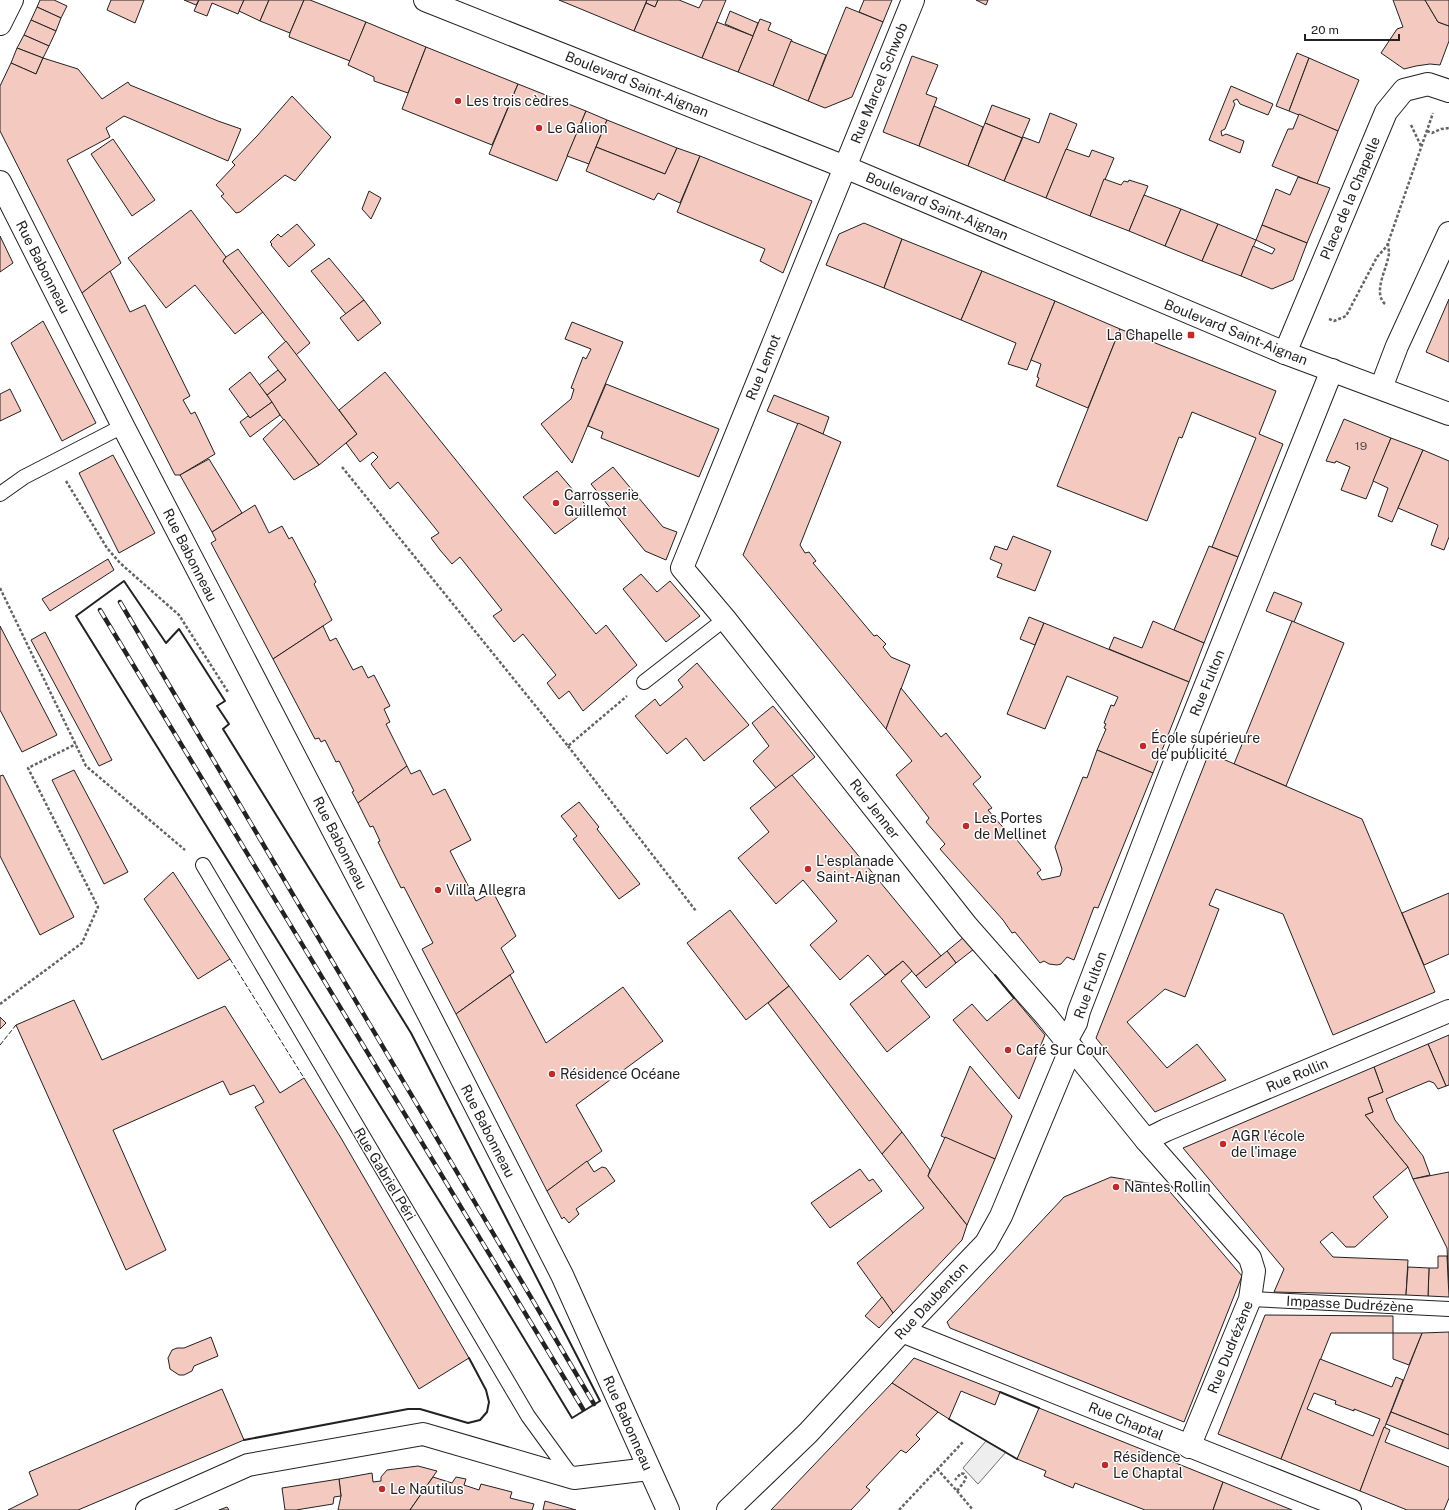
<svg xmlns="http://www.w3.org/2000/svg" width="1449" height="1510" viewBox="0 0 1449 1510" font-family="'Public Sans',sans-serif">
<style>
.green{fill:#eee;stroke:#6f6f6f}
.building{fill:#f3c9c0;stroke:#222;fill-rule:evenodd}
.lines{fill:none;stroke-linecap:round;stroke-linejoin:round}
.lane-casing{stroke:#222;stroke-width:16}
.street-casing{stroke:#222;stroke-width:24}
.secondary-casing{stroke:#222;stroke-width:24}
.path{stroke:#646464;stroke-width:2.5;stroke-dasharray:3 2;stroke-linecap:butt}
.lane{stroke:#fff;stroke-width:14}
.street{stroke:#fff;stroke-width:22}
.secondary{stroke:#fff;stroke-width:22}
.rail-casing{stroke:#222;stroke-width:4.5}
.rail{stroke:#fff;stroke-width:3;stroke-dasharray:9;stroke-linecap:butt}
.fence{stroke:#222;stroke-width:1;stroke-dasharray:5 2;stroke-linecap:butt}
.wall{stroke:#222;stroke-width:2}
.poi-dot{fill:#c62828;stroke:#fff;stroke-width:1.5}
.labels{text-anchor:middle;stroke-width:3;stroke-linejoin:round;paint-order:stroke}
.number-label{font-size:12px;fill:#564c4a}
.street-label{font-size:14px;fill:#222;stroke:#fff}
.poi-label{font-size:14px;fill:#222;stroke:#fff;text-anchor:start}
</style>
<rect width="100%" height="100%" fill="#fff"/>
<!-- green -->
<path class="green" d="M986,1441L1006,1452L978,1484L963,1468Z"/>
<!-- building -->
<g class="building">
<path d="M40,0H54L67,6L61,18L37,7Z"/>
<path d="M111,0H144L135,23L107,10Z"/>
<path d="M184,0H199L196,5Z"/>
<path d="M199,0H244L238,14L212,3L207,16L194,11Z"/>
<path d="M244,0H269L260,21L239,11Z"/>
<path d="M269,0H304L290,33L260,21Z"/>
<path d="M304,0H310L366,22L350,61L289,37L290,33Z"/>
<path d="M559,0H647L634,31Z"/>
<path d="M647,0H658L655,7L646,3Z"/>
<path d="M658,0H679L699,8L703,0H726L702,58L634,31L646,3L655,7Z"/>
<path d="M864,0H892L883,22L859,12Z"/>
<path d="M976,0H988L986,5Z"/>
<path d="M1393,0H1425L1438,22L1449,26V41L1440,65L1430,64L1416,66L1404,69L1381,53L1397,29L1403,27Z"/>
<path d="M1425,0H1449V26L1438,22Z"/>
<path d="M37,7L61,18L56,31L31,20Z"/>
<path d="M846,7L883,22L852,97L825,108L808,101Z"/>
<path d="M730,11L758,23L753,36L725,24Z"/>
<path d="M760,19L771,23L768,30L792,40L773,86L738,72Z"/>
<path d="M31,20L56,31L49,46L24,35Z"/>
<path d="M366,22L426,47L408,93L374,81V77L348,65Z"/>
<path d="M717,22L753,36L738,72L702,58Z"/>
<path d="M24,35L49,46L43,58L17,48Z"/>
<path d="M791,41L826,55L808,101L773,86Z"/>
<path d="M426,47L518,84L492,145L402,109Z"/>
<path d="M17,48L43,58L36,74L11,63Z"/>
<path d="M1297,53L1309,58L1289,111L1276,106Z"/>
<path d="M912,56L938,65L926,94L937,98L919,146L883,132Z"/>
<path d="M43,58L78,69L102,99L128,82L130,85L218,121L241,129L228,161L124,116L106,128L110,137L67,160L121,263L82,293L0,131V86L11,63L36,74Z"/>
<path d="M1309,58L1359,80L1338,131L1289,111Z"/>
<path d="M518,84L586,111L557,181L489,154Z"/>
<path d="M1231,86L1273,104L1268,115L1240,104L1237,99L1233,101L1235,104L1225,129L1221,131L1222,136L1226,134L1244,141L1240,153L1209,140Z"/>
<path d="M292,96L331,137L295,181L285,175L240,212L236,213L221,196L224,194L216,185L235,165L232,162L257,136Z"/>
<path d="M992,105L1030,119L1022,138L985,123Z"/>
<path d="M934,106L983,127L968,166L919,146Z"/>
<path d="M586,111L607,120L589,164L567,156Z"/>
<path d="M1050,113L1077,124L1046,198L1004,181L1023,137L1039,143Z"/>
<path d="M1299,114L1338,131L1317,184L1272,166L1288,129H1293Z"/>
<path d="M607,120L677,148L665,174L596,147Z"/>
<path d="M985,123L1022,138L1004,181L968,166Z"/>
<path d="M113,139L155,200L132,216L91,154Z"/>
<path d="M596,147L665,174L677,148L700,156L680,203L658,193L654,200L586,171Z"/>
<path d="M1066,149L1089,157L1092,150L1114,158L1090,216L1046,198Z"/>
<path d="M700,156L812,201L783,273L760,261L765,249L677,212Z"/>
<path d="M1298,177L1330,188L1307,243L1262,225L1276,189L1290,195Z"/>
<path d="M1104,179L1121,185L1124,181L1128,182L1129,180L1148,186L1129,231L1090,216Z"/>
<path d="M369,191L381,198L371,219L362,209Z"/>
<path d="M1144,195L1181,209L1165,246L1129,231Z"/>
<path d="M1181,209L1218,224L1202,261L1165,246Z"/>
<path d="M191,210L226,257L223,261L263,312L235,334L195,285L166,308L128,258Z"/>
<path d="M864,223L902,239L884,288L826,265L839,234Z"/>
<path d="M297,224L315,245L289,267L271,245L272,244L270,242L278,234L281,237Z"/>
<path d="M1218,224L1256,240L1241,276L1202,261Z"/>
<path d="M1262,225L1307,243L1293,280L1272,289L1241,276L1253,246L1272,254L1275,249L1256,240Z"/>
<path d="M0,236L13,263L0,272Z"/>
<path d="M902,239L982,271L961,320L884,288Z"/>
<path d="M238,249L310,343L296,355L223,261L226,257Z"/>
<path d="M329,258L364,300L346,314L311,271Z"/>
<path d="M110,271L130,312L145,305L190,396L183,400L191,414L195,412L215,454L180,475H175L82,293Z"/>
<path d="M982,271L1055,301L1027,370L1008,364L1016,343L961,320Z"/>
<path d="M1449,299V362L1426,352Z"/>
<path d="M364,300L381,323L358,341L340,318Z"/>
<path d="M1055,301L1120,329L1088,408L1036,386L1039,378L1037,377L1041,364L1031,360Z"/>
<path d="M43,321L96,423L62,441L11,343Z"/>
<path d="M572,322L623,342L572,463L541,424L571,399L574,389L571,388L583,357L586,359L591,349L565,339Z"/>
<path d="M1120,329L1276,391L1259,434L1283,444L1238,557L1212,547L1256,438L1192,412L1182,438L1179,437L1147,521L1057,486Z"/>
<path d="M286,341L357,434L319,465L280,415L267,395L286,380L268,357Z"/>
<path d="M278,370L286,380L267,395L259,385Z"/>
<path d="M250,372L272,402L250,418L229,389Z"/>
<path d="M385,372L596,634L606,625L637,665L583,711L569,691L559,699L547,683L556,675L523,634L514,642L493,616L502,610L460,557L452,564L440,550L431,538L439,533L398,482L390,489L371,464L378,457L373,452L360,462L346,443L357,434L339,410Z"/>
<path d="M606,384L719,429L699,477L601,438L603,432L588,426Z"/>
<path d="M10,389L21,411L0,421V394Z"/>
<path d="M774,395L829,417L823,434L767,411Z"/>
<path d="M272,402L280,415L250,437L240,422L248,416L250,418Z"/>
<path d="M284,419L319,465L294,480L263,439Z"/>
<path d="M1344,419L1391,438L1366,499L1341,490L1350,467L1336,461L1335,463L1326,461Z"/>
<path d="M798,423L841,442L800,545L805,553L809,552L816,561L813,563L874,636L877,635L886,644L883,647L891,657L910,665L886,729L743,555Z"/>
<path d="M1391,438L1423,450L1392,522L1378,516L1388,488L1373,481Z"/>
<path d="M1423,450L1449,461V537L1444,550L1431,545L1438,525L1398,508Z"/>
<path d="M113,455L155,533L119,553L79,473Z"/>
<path d="M209,459L242,513L212,532L180,475Z"/>
<path d="M613,467L663,527L677,532L666,560L645,551L591,484Z"/>
<path d="M557,471L589,509L555,534L523,497Z"/>
<path d="M255,505L269,533L282,526L289,539L292,537L316,582L314,584L332,620L273,659L211,543L216,540L212,532Z"/>
<path d="M1013,536L1051,551L1035,591L997,577L1002,564L990,559L995,546L1007,550Z"/>
<path d="M1209,546L1238,557L1204,643L1174,630Z"/>
<path d="M108,559L114,570L50,611L42,599Z"/>
<path d="M641,574L657,592L670,581L700,616L666,642L623,589Z"/>
<path d="M1274,592L1302,603L1294,622L1266,611Z"/>
<path d="M1029,617L1044,623L1035,645L1020,639Z"/>
<path d="M1153,621L1204,643L1189,682L1109,649L1114,637L1142,648Z"/>
<path d="M1292,621L1344,643L1286,786L1234,764Z"/>
<path d="M1044,623L1189,682L1153,773L1097,750L1106,729L1104,728L1106,724L1104,723L1111,705L1114,706L1118,697L1067,676L1045,729L1007,714Z"/>
<path d="M0,626L57,735L22,752L0,710Z"/>
<path d="M323,626L330,641L336,638L353,670L362,666L368,678L374,675L390,706L384,709L390,722L386,724L407,766L358,803L352,792L354,791L339,761L336,762L325,740L321,742L319,738L315,739L273,659Z"/>
<path d="M45,632L112,760L99,766L31,640Z"/>
<path d="M697,663L749,725L704,761L686,738L667,754L635,716L655,699L660,706L683,687L678,680Z"/>
<path d="M901,688L941,737L946,733L981,777L973,784L992,808L988,810L1007,832L1009,830L1041,870L1037,873L1042,880L1060,876L1062,869L1055,847L1083,777L1087,778L1097,750L1153,773L1098,908L1094,907L1074,960L1067,957L1061,964L1057,965L1049,964L1044,961L1040,963L1015,932L1012,933L1003,920L940,849L945,844L926,822L929,818L896,775L912,761L886,729Z"/>
<path d="M773,706L815,757L776,788L753,761L769,746L752,723Z"/>
<path d="M1209,753L1362,819L1435,992L1333,1035L1283,914L1216,889L1209,905L1219,909L1185,997L1165,989L1127,1022L1167,1068L1197,1044L1226,1080L1155,1112L1096,1038Z"/>
<path d="M407,766L411,774L420,770L433,795L445,789L471,840L450,851L476,901L493,892L516,936L501,948L514,972L456,1014L422,949L433,943L404,887L401,888L378,842L380,841L373,826L370,827L358,803Z"/>
<path d="M74,770L128,872L104,884L52,780Z"/>
<path d="M3,775L74,917L40,935L0,856V776Z"/>
<path d="M792,775L941,956L916,976L903,961L885,975L868,955L840,980L810,945L837,921L803,880L776,904L738,858L769,832L750,808Z"/>
<path d="M579,802L599,827L597,829L640,884L619,899L573,839L577,836L561,816Z"/>
<path d="M173,872L230,959L198,979L144,899Z"/>
<path d="M1449,893V954L1424,965L1402,913Z"/>
<path d="M730,910L789,986L746,1020L687,943Z"/>
<path d="M964,937L974,949L956,963L947,951Z"/>
<path d="M947,951L956,963L926,988L916,976Z"/>
<path d="M903,961L912,971L901,981L930,1017L887,1052L850,1004Z"/>
<path d="M510,975L546,1043L623,987L663,1041L576,1105L602,1151L547,1191L456,1014Z"/>
<path d="M789,986L902,1132L882,1154L768,1003Z"/>
<path d="M1014,998L1045,1035L1019,1099L953,1020L972,1004L987,1021Z"/>
<path d="M74,1000L102,1060L225,1006L280,1093L304,1078L341,1138L469,1358L419,1389L255,1107L264,1102L254,1085L230,1095L223,1081L113,1130L166,1250L126,1270L16,1025Z"/>
<path d="M0,1017L6,1023L0,1029Z"/>
<path d="M1449,1035V1085L1446,1086L1428,1044Z"/>
<path d="M1428,1044L1446,1086L1438,1089L1434,1083L1429,1081L1386,1099L1395,1120L1423,1156L1430,1175L1413,1179L1408,1167L1365,1115L1373,1112L1368,1098L1383,1092L1374,1067Z"/>
<path d="M970,1066L1012,1116L995,1159L941,1136Z"/>
<path d="M1374,1067L1383,1092L1368,1098L1373,1112L1365,1115L1408,1167L1373,1197L1388,1217L1355,1247H1346L1332,1232L1320,1242L1333,1257L1408,1260L1406,1295L1274,1292L1284,1269L1183,1148Z"/>
<path d="M902,1132L930,1170L928,1176L967,1225L962,1240L893,1313L857,1263L924,1208L882,1154Z"/>
<path d="M945,1137L995,1159L967,1225L928,1176Z"/>
<path d="M587,1161L594,1172L602,1167L606,1168L615,1181L576,1209L579,1214L569,1223L564,1217L562,1219L547,1191Z"/>
<path d="M860,1169L869,1181L873,1179L882,1191L830,1228L811,1203Z"/>
<path d="M1449,1172V1289L1447,1248L1413,1179Z"/>
<path d="M1111,1177L1165,1186L1242,1276L1184,1422L950,1328L947,1322L1064,1197Z"/>
<path d="M1438,1256H1447L1449,1297L1428,1296L1429,1268H1438Z"/>
<path d="M1408,1267L1429,1268L1428,1296L1406,1295Z"/>
<path d="M882,1297L893,1313L879,1328L865,1316Z"/>
<path d="M1265,1315L1393,1316V1333H1331L1281,1459L1218,1434Z"/>
<path d="M1449,1332V1435L1391,1412L1422,1333Z"/>
<path d="M1393,1333H1422L1409,1365L1393,1359Z"/>
<path d="M211,1337L218,1356L194,1366L192,1371L184,1375H179L170,1369L168,1358L172,1350L177,1348H184Z"/>
<path d="M914,1358L1000,1392L995,1405L961,1391L949,1419L892,1383Z"/>
<path d="M1320,1359L1392,1387L1396,1377L1403,1380L1360,1491L1281,1459ZM1314,1393L1336,1401L1335,1404L1354,1411V1409L1380,1419L1373,1436L1307,1409Z"/>
<path d="M892,1383L938,1412L916,1435L920,1439L906,1453L901,1450L866,1487L870,1490L851,1510H771Z"/>
<path d="M222,1389L244,1440L78,1510H8L38,1495L29,1472Z"/>
<path d="M1039,1408L1223,1482L1213,1510H1145L1075,1483L1073,1488L1044,1476L1046,1471L1017,1459Z"/>
<path d="M1391,1412L1449,1435V1449L1386,1424Z"/>
<path d="M1384,1427L1390,1430L1385,1442L1449,1467V1498L1444,1510H1407L1360,1491Z"/>
<path d="M418,1466L437,1471L410,1510H338L341,1496L339,1479L372,1473L373,1482L381,1481V1477L387,1470Z"/>
<path d="M433,1477L452,1483L456,1477L466,1479L464,1485L479,1490L481,1484L512,1492L510,1498L534,1504L532,1510H410Z"/>
<path d="M339,1479L341,1496L334,1497L333,1504L296,1510H285L282,1488Z"/>
<path d="M1223,1482L1292,1510H1213Z"/>
<path d="M545,1501L576,1510H543Z"/>
<path d="M227,1507L229,1510H219Z"/>
</g>
<g class="lines">
<!-- lane casing -->
<g class="lane-casing">
<g id="lane">
<path d="M0,494L24,477L123,426"/>
<path d="M644,682L725,619"/>
<path d="M203,865L528,1416L573,1478"/>
<path d="M1250,1299L1449,1309"/>
</g>
</g>
<!-- street casing -->
<g class="street-casing">
<g id="street">
<path d="M913,0L682,568L725,619L967,926L1047,1017L1146,1140L1250,1258L1254,1271L1250,1299L1189,1447"/>
<path d="M0,24L12,0"/>
<path d="M0,182L123,426L428,1013L562,1275L668,1510"/>
<path d="M1285,353L1386,112L1404,90L1428,84L1449,91"/>
<path d="M1381,388L1397,346L1449,233"/>
<path d="M1066,1041L1076,1023L1079,1011L1171,772L1332,370"/>
<path d="M1146,1140L1166,1130L1449,1011"/>
<path d="M902,1331L1350,1510"/>
<path d="M147,1510L248,1465L423,1434L574,1478L649,1469"/>
<path d="M728,1510L808,1433L902,1331L986,1243L1001,1216L1066,1060L1074,1051"/>
</g>
</g>
<!-- secondary casing -->
<g class="secondary-casing">
<path id="secondary" d="M425,0L845,167L1285,353L1449,414"/>
</g>
<!-- path -->
<g class="path">
<path d="M1411,125L1421,146"/>
<path d="M1427,131L1432,133L1441,129L1449,128"/>
<path d="M1385,304C1372,292 1388,267 1389,253C1389,250 1388,246 1388,243"/>
<path d="M1329,319L1334,321L1346,316L1377,257L1387,246L1433,113"/>
<path d="M342,467L568,746L627,696"/>
<path d="M66,481L107,548L120,563L179,615L228,692"/>
<path d="M0,588L86,766L185,850"/>
<path d="M568,746L696,911"/>
<path d="M0,1004L82,943L98,907L28,768L76,744"/>
<path d="M937,1469L957,1491L964,1482L966,1478L964,1474L961,1473L955,1480"/>
<path d="M957,1491L973,1510"/>
<path d="M899,1510L963,1442"/>
</g>
<!-- lane -->
<use href="#lane" class="lane"/>
<!-- street -->
<use href="#street" class="street"/>
<!-- secondary -->
<use href="#secondary" class="secondary"/>
<!-- rail casing -->
<g class="rail-casing">
<g id="rail">
<path d="M120,602L594,1404"/>
<path d="M100,610L583,1409"/>
</g>
</g>
<!-- rail -->
<use href="#rail" class="rail"/>
<!-- fence -->
<g class="fence">
<path d="M230,959L304,1078"/>
<path d="M0,1045L16,1025"/>
</g>
<!-- wall -->
<g class="wall">
<path d="M124,581L166,643L179,629L225,701L217,706L229,724L223,729L411,1033L600,1401L572,1418L497,1294L76,616Z"/>
<path d="M995,975L1014,998"/>
<path d="M1000,1392L1039,1408"/>
<path d="M949,1419L1017,1459"/>
<path d="M244,1440L408,1409H420L468,1423L480,1420L487,1412L489,1402L486,1390L469,1358"/>
</g>
</g>
<!-- markers -->
<g class="poi-dot">
<circle cx="458" cy="101" r="4"/>
<circle cx="539" cy="128" r="4"/>
<rect x="1187" y="331" width="8" height="8" rx="2"/>
<circle cx="556" cy="503" r="4"/>
<circle cx="1143" cy="746" r="4"/>
<circle cx="966" cy="826" r="4"/>
<circle cx="808" cy="869" r="4"/>
<circle cx="438" cy="890" r="4"/>
<circle cx="1008" cy="1050" r="4"/>
<circle cx="552" cy="1074" r="4"/>
<circle cx="1223" cy="1144" r="4"/>
<circle cx="1116" cy="1187" r="4"/>
<circle cx="1105" cy="1465" r="4"/>
<circle cx="382" cy="1489" r="4"/>
</g>
<g class="labels">
<!-- number labels -->
<g class="number-label">
<text x="1361" y="450">19</text>
</g>
<!-- street labels -->
<g class="street-label">
<text transform="translate(879 83) rotate(-68)" y="5">Rue Marcel Schwob</text>
<text transform="translate(637 84) rotate(22)" y="5">Boulevard Saint-Aignan</text>
<text transform="translate(1350 198) rotate(-67)" y="5">Place de la Chapelle</text>
<text transform="translate(937 206) rotate(23)" y="5">Boulevard Saint-Aignan</text>
<text transform="translate(43 267) rotate(63)" y="5">Rue Babonneau</text>
<text transform="translate(1236 332) rotate(22)" y="5">Boulevard Saint-Aignan</text>
<text transform="translate(763 367) rotate(-68)" y="5">Rue Lemot</text>
<text transform="translate(190 555) rotate(63)" y="5">Rue Babonneau</text>
<text transform="translate(1207 683) rotate(-68)" y="5">Rue Fulton</text>
<text transform="translate(875 809) rotate(52)" y="5">Rue Jenner</text>
<text transform="translate(340 843) rotate(63)" y="5">Rue Babonneau</text>
<text transform="translate(1090 985) rotate(-70)" y="5">Rue Fulton</text>
<text transform="translate(1297 1075) rotate(-23)" y="5">Rue Rollin</text>
<text transform="translate(488 1131) rotate(63)" y="5">Rue Babonneau</text>
<text transform="translate(385 1174) rotate(59)" y="5">Rue Gabriel Péri</text>
<text transform="translate(931 1301) rotate(-47)" y="5">Rue Daubenton</text>
<text transform="translate(1350 1304) rotate(3)" y="5">Impasse Dudrézène</text>
<text transform="translate(1230 1347) rotate(-68)" y="5">Rue Dudrézène</text>
<text transform="translate(1126 1421) rotate(22)" y="5">Rue Chaptal</text>
<text transform="translate(628 1423) rotate(66)" y="5">Rue Babonneau</text>
</g>
<!-- poi labels -->
<g class="poi-label">
<text x="466" y="106">Les trois cèdres</text>
<text x="547" y="133">Le Galion</text>
<text x="1183" y="340" text-anchor="end">La Chapelle</text>
<text x="564" y="500">Carrosserie<tspan x="564" dy="16">Guillemot</tspan></text>
<text x="1151" y="743">École supérieure<tspan x="1151" dy="16">de publicité</tspan></text>
<text x="974" y="823">Les Portes<tspan x="974" dy="16">de Mellinet</tspan></text>
<text x="816" y="866">L'esplanade<tspan x="816" dy="16">Saint-Aignan</tspan></text>
<text x="446" y="895">Villa Allegra</text>
<text x="1016" y="1055">Café Sur Cour</text>
<text x="560" y="1079">Résidence Océane</text>
<text x="1231" y="1141">AGR l'école<tspan x="1231" dy="16">de l'image</tspan></text>
<text x="1124" y="1192">Nantes Rollin</text>
<text x="1113" y="1462">Résidence<tspan x="1113" dy="16">Le Chaptal</tspan></text>
<text x="390" y="1494">Le Nautilus</text>
</g>
</g>
<!-- scale -->
<path d="M1305 34v6h94v-6" fill="none" stroke="#222222" stroke-width="2"/>
<text x="1311" y="34" font-size="12" fill="#222222" stroke="#ffffff" stroke-width="3" paint-order="stroke">20 m</text>
</svg>
